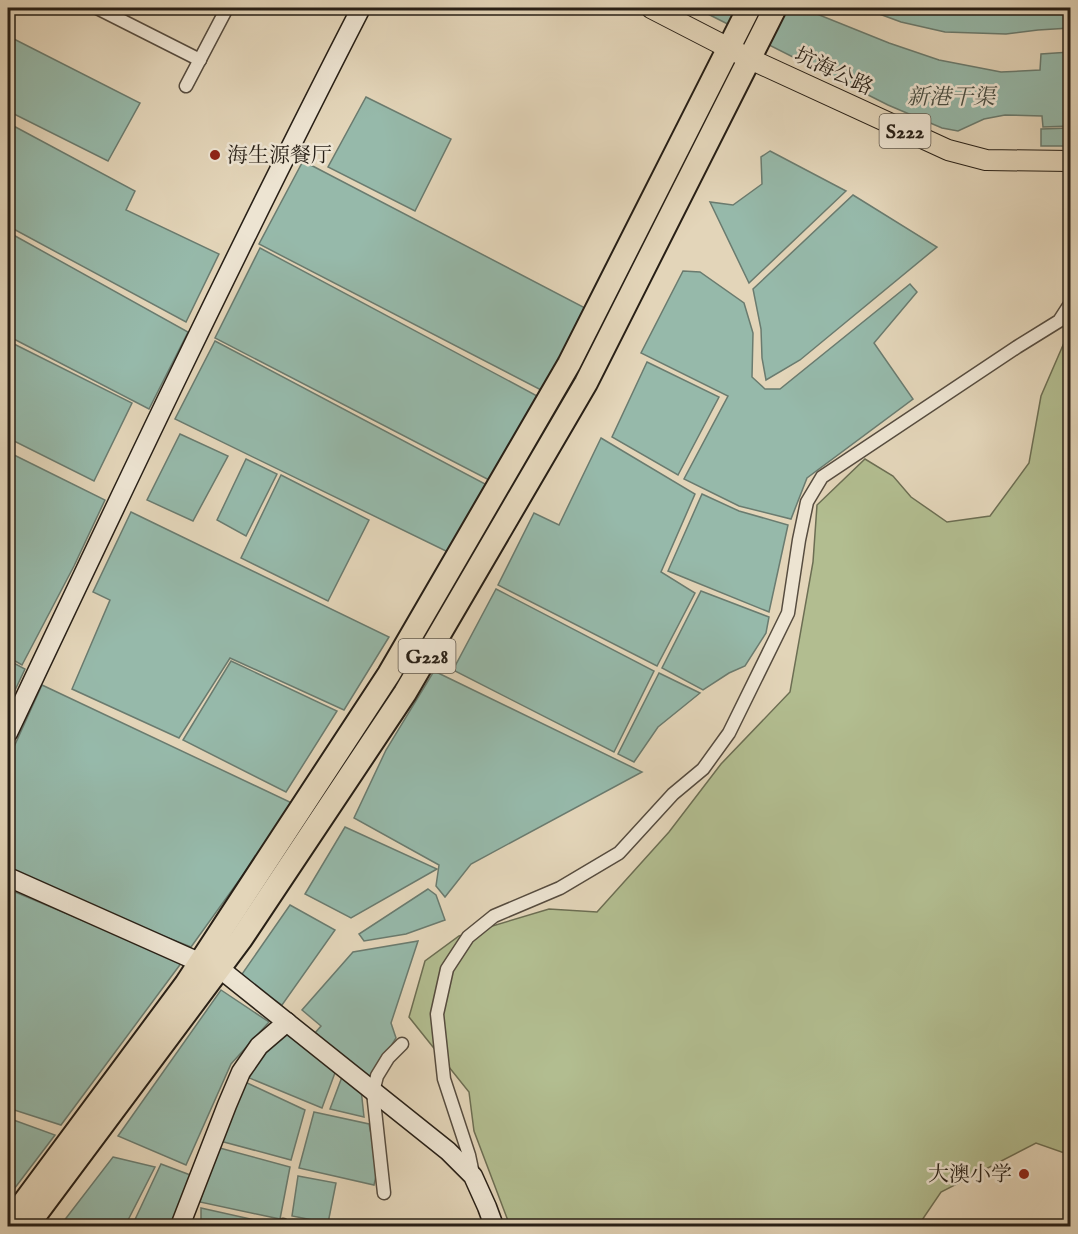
<svg xmlns="http://www.w3.org/2000/svg" width="1078" height="1234" viewBox="0 0 1078 1234" font-family="'IM FELL English','Noto Serif SC',serif">
<style>
.green{fill:#b2bd90;stroke:#6c6e53;stroke-width:1.5}
.water{fill:#96b9aa;stroke:#6a7b6f;stroke-width:1.5}
.lines{fill:none;stroke-linecap:round;stroke-linejoin:round}
.street-casing{stroke:#564c3f;stroke-width:15}
.secondary-casing{stroke:#271f16;stroke-width:21}
.primary-casing{stroke:#271f16;stroke-width:22}
.highway-casing{stroke:#271f16;stroke-width:26}
.street{stroke:#ede4d2;stroke-width:12}
.secondary{stroke:#ede4d2;stroke-width:18}
.primary{stroke:#e3d5b9;stroke-width:20}
.highway{stroke:#e3d5b9;stroke-width:22}
.poi-dot{fill:#8f2418;stroke:#ede4d2;stroke-width:2}
.labels{text-anchor:middle;stroke-width:5;stroke-linejoin:round;paint-order:stroke}
.shield{fill:#ede4d2;stroke:#625a4e;stroke-width:1.5}
.shield-label{font-size:20px;font-weight:bold;fill:#271f16}
.street-label{font-size:21px;fill:#271f16;stroke:#ede4d2}
.poi-label{font-size:21px;fill:#271f16;stroke:#ede4d2;text-anchor:start}
.water-label{font-size:22px;font-style:italic;fill:#484d42;stroke:#ede4d2}
</style>
<rect width="100%" height="100%" fill="#e3d5b9"/>
<filter id="stains"><feTurbulence type="fractalNoise" baseFrequency=".00333" numOctaves="4"/><feColorMatrix values="0 0 0 0 .2 0 0 0 0 .09 0 0 0 0 .02 0 0 0 .5 -.17"/></filter>
<radialGradient id="worn" r=".72"><stop offset=".6" stop-color="#630" stop-opacity="0"/><stop offset="1" stop-color="#630" stop-opacity=".3"/></radialGradient>
<!-- green -->
<g class="green">
<path d="M948,8H1070V10L976,14L948,11Z"/>
<path d="M1070,329V1155L1036,1143L941,1192L918,1226H510L474,1131L469,1092L409,1017L425,961L459,936L549,909L597,912L669,832L721,764L790,692L813,562L817,505L865,459L893,476L911,497L947,522L990,516L1029,463L1041,396Z"/>
</g>
<!-- water -->
<g class="water">
<path d="M696,8H802L889,43L939,60L1001,72L1040,70L1041,54L1070,52V126L1043,127L1042,116L1005,115L984,119L958,131L942,128L888,105Z"/>
<path d="M863,8H934L948,11L976,14L1070,10V28L1038,30L1006,34L945,32L901,22Z"/>
<path d="M8,36L140,103L108,161L8,111Z"/>
<path d="M366,97L451,139L415,211L328,167Z"/>
<path d="M8,123L135,191L126,210L219,254L186,322L8,226Z"/>
<path d="M1070,128V146H1041V129Z"/>
<path d="M770,151L846,191L749,283L710,202L733,205L762,184L761,157Z"/>
<path d="M303,161L587,309L543,391L259,244Z"/>
<path d="M853,195L937,247L800,360L766,380L762,358L761,329L753,289Z"/>
<path d="M8,232L188,332L149,409L8,336Z"/>
<path d="M260,248L539,397L491,481L215,338Z"/>
<path d="M683,271L700,272L744,303L753,333L752,377L765,389H780L910,284L917,292L874,343L913,399L807,478L791,519L739,506L684,479L728,396L641,353Z"/>
<path d="M215,341L487,485L448,552L175,419Z"/>
<path d="M10,342L132,403L94,481L8,438V346Z"/>
<path d="M647,362L719,397L678,475L612,437Z"/>
<path d="M180,434L228,456L193,521L147,500Z"/>
<path d="M601,438L695,494L661,572L695,593L657,666L498,585L534,513L559,525Z"/>
<path d="M8,452L105,500L74,566L22,665L8,657Z"/>
<path d="M246,459L277,474L246,536L217,520Z"/>
<path d="M281,475L369,520L328,601L241,558Z"/>
<path d="M702,494L739,511L788,525L769,612L668,571Z"/>
<path d="M131,512L389,637L344,710L230,658L179,738L72,689L110,600L93,592Z"/>
<path d="M496,589L654,671L614,752L453,670Z"/>
<path d="M701,591L769,617L766,633L745,666L729,673L703,690L662,668Z"/>
<path d="M8,660L25,669L8,705Z"/>
<path d="M231,661L337,711L286,792L183,740Z"/>
<path d="M434,671L642,772L471,864L445,897L436,886L439,865L354,818L386,750Z"/>
<path d="M659,673L700,693L658,727L634,762L618,754Z"/>
<path d="M42,685L294,804L191,947L113,916L8,870V760Z"/>
<path d="M345,827L437,869L351,918L305,894Z"/>
<path d="M8,889L182,962L61,1125L8,1108Z"/>
<path d="M428,889L436,895L445,920L406,934L364,941L359,934Z"/>
<path d="M290,905L335,930L282,1005L240,977Z"/>
<path d="M418,941L391,1023L396,1038L370,1080L315,1033L321,1026L302,1010L353,952Z"/>
<path d="M221,990L269,1022L231,1064L186,1165L118,1136Z"/>
<path d="M286,1034L336,1070L322,1108L247,1077L265,1046Z"/>
<path d="M342,1077L361,1089L364,1117L330,1109Z"/>
<path d="M243,1081L305,1110L291,1160L220,1141Z"/>
<path d="M314,1112L369,1124L378,1167L374,1185L299,1168Z"/>
<path d="M8,1118L55,1135L8,1197Z"/>
<path d="M216,1147L290,1167L280,1219L200,1202Z"/>
<path d="M113,1157L155,1167L125,1226H60Z"/>
<path d="M161,1164L193,1176L172,1226H132Z"/>
<path d="M298,1176L336,1183L328,1223L292,1216Z"/>
<path d="M201,1208L277,1225V1226H201Z"/>
</g>
<g class="lines">
<!-- street casing -->
<g class="street-casing">
<g id="street">
<path d="M97,8L200,60"/>
<path d="M186,86L227,8"/>
<path d="M473,1174L469,1155L444,1079L437,1014L447,969L468,937L494,916L560,888L619,853L673,794L703,769L729,733L788,613L799,540L807,502L822,477L1017,347L1059,321L1070,304"/>
<path d="M384,1193L373,1092L377,1076L388,1058L402,1044"/>
<path d="M283,1226V1225"/>
</g>
</g>
<!-- secondary casing -->
<g class="secondary-casing">
<g id="secondary">
<path d="M8,733C123,490 238,247 361,8"/>
<path d="M8,877L199,962"/>
<path d="M219,968L448,1151L473,1176L487,1207L494,1226"/>
<path d="M180,1226L227,1105L241,1072L259,1046L287,1022"/>
</g>
</g>
<!-- primary casing -->
<g class="primary-casing">
<path id="primary" d="M651,8L750,59L948,150L986,160L1070,161"/>
</g>
<!-- highway casing -->
<g class="highway-casing">
<g id="highway">
<path d="M8,1224L186,984L389,674L569,364L749,8"/>
<path d="M27,1226L241,939L405,693L586,383L775,8"/>
</g>
</g>
<!-- street -->
<use href="#street" class="street"/>
<!-- secondary -->
<use href="#secondary" class="secondary"/>
<!-- primary -->
<use href="#primary" class="primary"/>
<!-- highway -->
<use href="#highway" class="highway"/>
</g>
<!-- markers -->
<g class="poi-dot">
<circle cx="215" cy="155" r="6"/>
<circle cx="1024" cy="1174" r="6"/>
</g>
<g class="labels">
<!-- shield labels -->
<g class="shield">
<rect x="879.5" y="114" width="51" height="34" rx="4.5"/>
<rect x="398.5" y="639" width="57" height="34" rx="4.5"/>
</g>
<g class="shield-label">
<text x="905" y="138">S222</text>
<text x="427" y="663">G228</text>
</g>
<!-- street labels -->
<g class="street-label">
<text transform="translate(834 71) rotate(25)" y="7">坑海公路</text>
</g>
<!-- poi labels -->
<g class="poi-label">
<text x="227" y="162">海生源餐厅</text>
<text x="1012" y="1181" text-anchor="end">大澳小学</text>
</g>
<!-- water labels -->
<g class="water-label">
<text x="951" y="104">新港干渠</text>
</g>
</g>
<!-- margin -->
<rect width="1078" height="1234" fill="none" stroke="#e3d5b9" stroke-width="30"/>
<rect x="9" y="9" width="1060" height="1216" fill="none" stroke="#271f16" stroke-width="3"/>
<rect x="15" y="15" width="1048" height="1204" fill="none" stroke="#271f16" stroke-width="1.5"/>
<rect width="100%" height="100%" filter="url(#stains)"/>
<rect width="100%" height="100%" fill="url(#worn)"/>
</svg>
